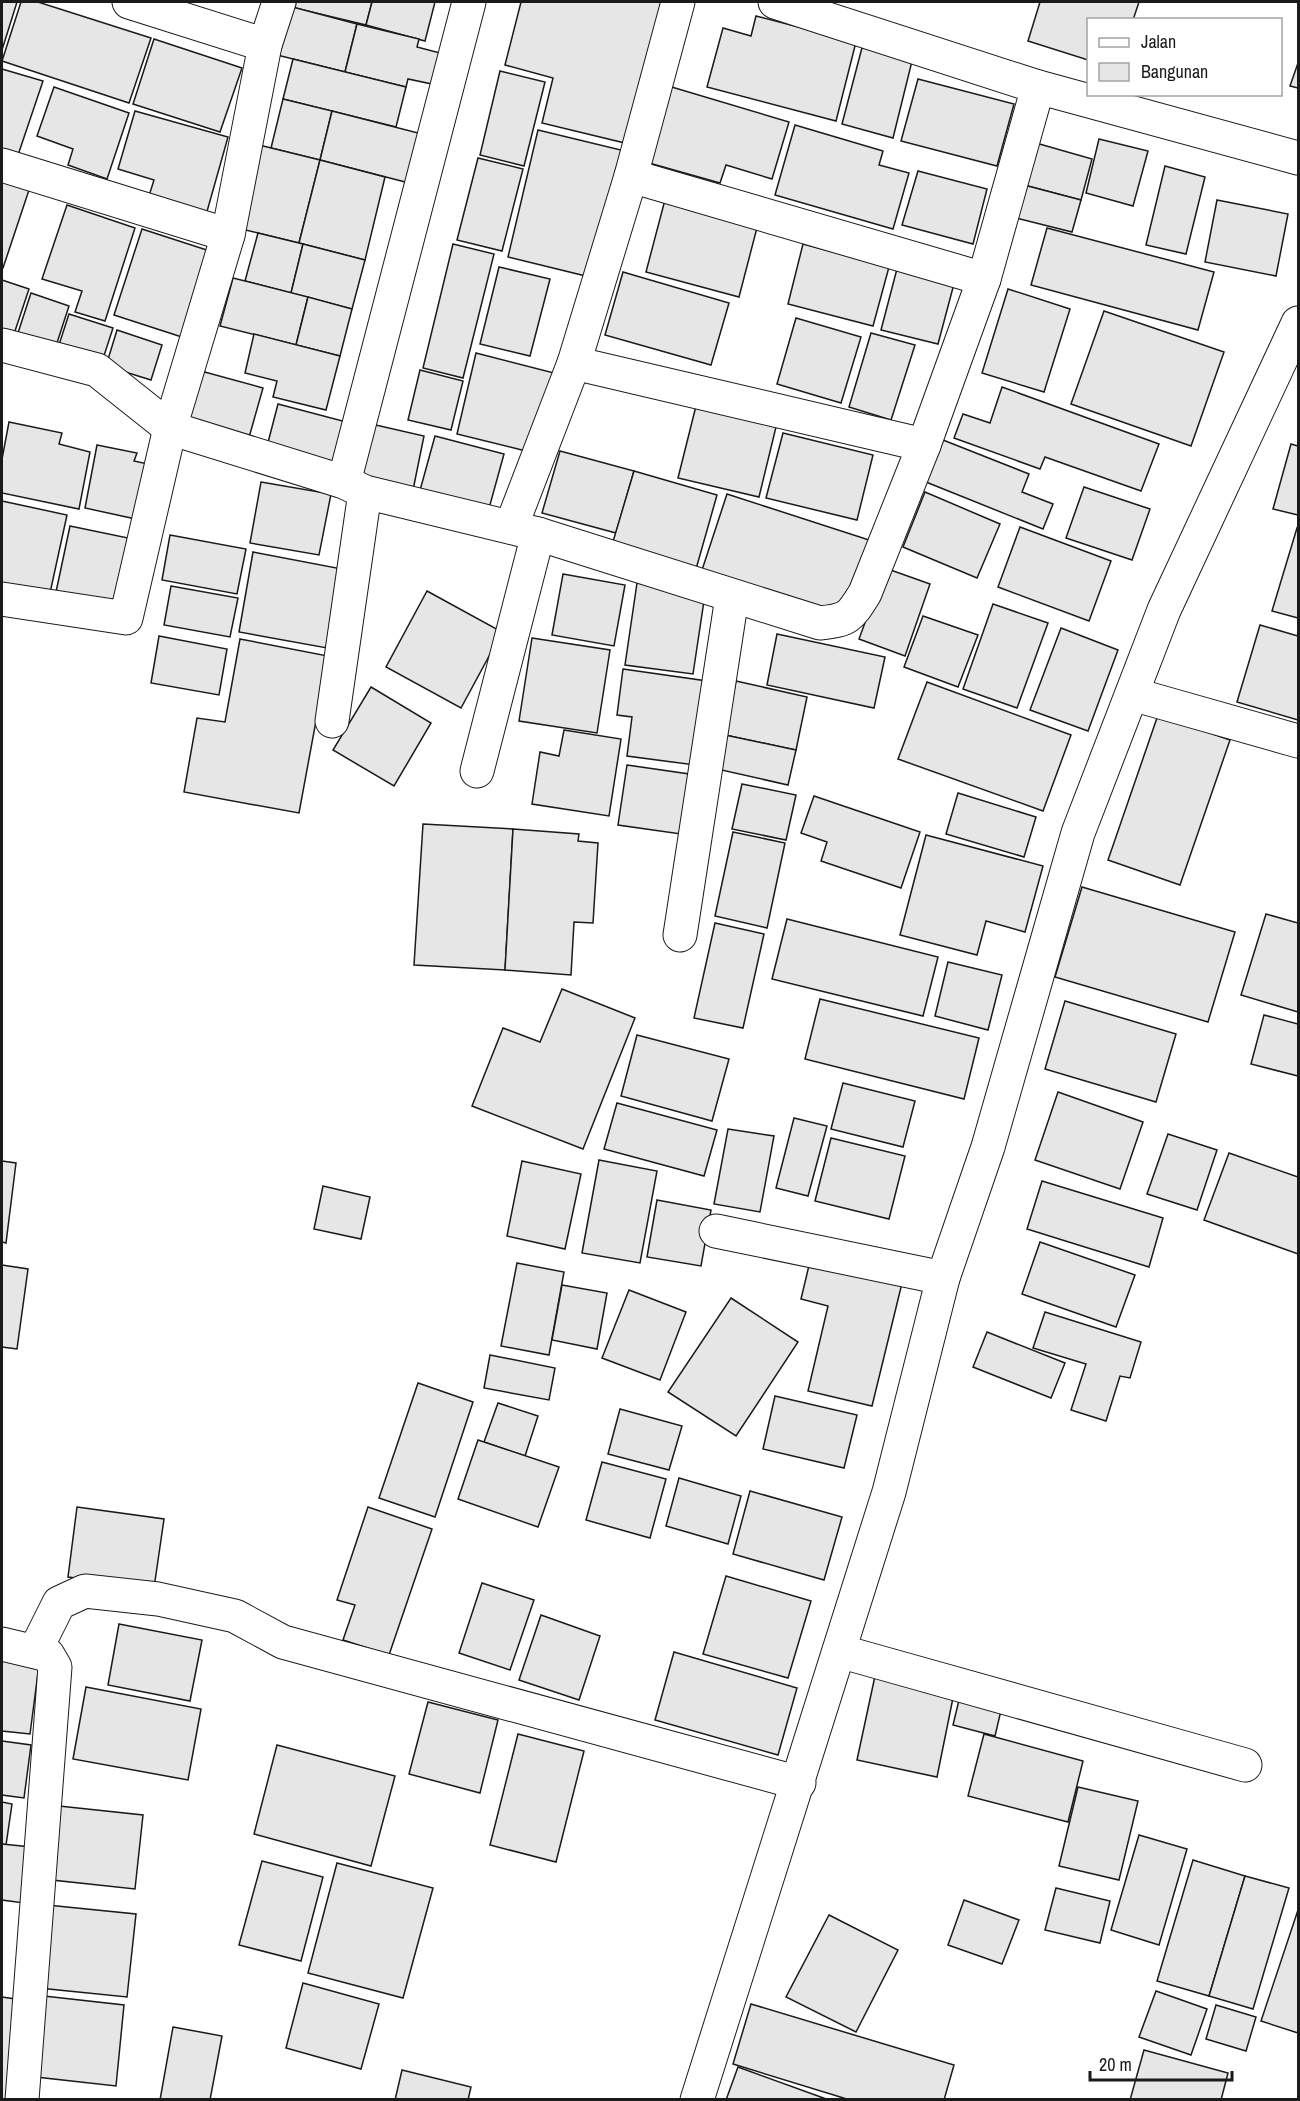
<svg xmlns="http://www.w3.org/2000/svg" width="1300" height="2101" viewBox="0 0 1300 2101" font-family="'Archivo Narrow',sans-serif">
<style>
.building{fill:#e6e6e6;stroke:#1a1a1a;stroke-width:1.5}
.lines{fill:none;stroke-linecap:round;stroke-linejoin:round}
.minor-casing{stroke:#1a1a1a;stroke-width:35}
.minor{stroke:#fff;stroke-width:33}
</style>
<rect width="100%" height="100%" fill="#fff"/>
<!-- building -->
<g class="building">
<path d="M2,2H17L2,50Z"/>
<path d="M21,2H38L151,38L129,103L2,61Z"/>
<path d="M296,2H372L366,25L295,8Z"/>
<path d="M372,2H435L425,41L366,25Z"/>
<path d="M521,2H663L629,144L542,123L553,78L505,65Z"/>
<path d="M1040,2H1139L1133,20H1088V60L1028,41Z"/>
<path d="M285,5L357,24L345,72L273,54Z"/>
<path d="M756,16L856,42L836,121L707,87L723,28L751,36Z"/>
<path d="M357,24L419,39L417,47L440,53L432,84L408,79L406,87L345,72Z"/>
<path d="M154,39L242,68L220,132L133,104Z"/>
<path d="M864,40L914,53L893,138L842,124Z"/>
<path d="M293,59L406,87L396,127L283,99Z"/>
<path d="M1298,63V88L1290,86Z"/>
<path d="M2,69L43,81L16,161L2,156Z"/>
<path d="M500,71L545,82L524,166L480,155Z"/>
<path d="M918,79L1014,104L997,166L901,141Z"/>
<path d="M665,85L789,122L772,179L726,165L720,183L642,161Z"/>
<path d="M54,87L129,113L107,179L68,165L73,149L37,136Z"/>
<path d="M283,99L332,111L320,160L271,148Z"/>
<path d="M135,111L228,137L206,215L148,199L154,180L118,169Z"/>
<path d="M332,111L426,135L413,184L320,160Z"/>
<path d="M795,125L883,151L879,165L909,173L893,229L775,195Z"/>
<path d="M538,130L625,151L594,278L508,257Z"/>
<path d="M1099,139L1148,151L1133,206L1086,193Z"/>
<path d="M1036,143L1092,159L1081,200L1024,185Z"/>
<path d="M255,144L320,160L299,243L233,227Z"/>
<path d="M478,158L523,169L502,251L457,240Z"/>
<path d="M320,160L385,177L365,260L299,243Z"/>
<path d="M1165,166L1205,177L1186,254L1146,245Z"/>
<path d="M918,171L987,189L973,244L902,225Z"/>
<path d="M2,174L31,184L3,268H2Z"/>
<path d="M1024,185L1081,200L1072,232L1016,218Z"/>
<path d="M666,196L759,220L739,297L646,272Z"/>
<path d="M1217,200L1288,214L1276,276L1205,262Z"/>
<path d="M67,205L135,228L105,321L75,312L82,291L42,279Z"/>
<path d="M1047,228L1214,272L1198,330L1031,285Z"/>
<path d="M142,229L216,253L188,339L114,315Z"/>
<path d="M258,233L303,244L291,293L245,281Z"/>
<path d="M303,244L365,260L352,309L291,293Z"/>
<path d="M453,244L494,254L463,378L423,368Z"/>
<path d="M803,244L889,267L873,326L788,304Z"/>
<path d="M898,265L955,280L938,344L881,330Z"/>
<path d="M499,267L550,279L530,356L480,344Z"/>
<path d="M623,272L729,303L711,365L605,335Z"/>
<path d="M233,278L308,297L296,345L220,326Z"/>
<path d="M2,280L29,289L13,337L2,333Z"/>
<path d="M1008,289L1070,309L1044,392L982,373Z"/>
<path d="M31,293L69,306L54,352L16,339Z"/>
<path d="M308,297L352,309L340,356L296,345Z"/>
<path d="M1104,311L1224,352L1191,446L1071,404Z"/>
<path d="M69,314L113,328L100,368L56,354Z"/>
<path d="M796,318L861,337L841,403L777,384Z"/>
<path d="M117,330L162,345L151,380L106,366Z"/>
<path d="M871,333L915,345L891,420L849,407Z"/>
<path d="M254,334L340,356L326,410L273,397L277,381L245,373Z"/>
<path d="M476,353L554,373L534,453L457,434Z"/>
<path d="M420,370L463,381L451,430L408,420Z"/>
<path d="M201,371L263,388L246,448L185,431Z"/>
<path d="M1002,387L1159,444L1141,491L1045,457L1040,469L954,438L963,414L990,423Z"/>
<path d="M278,404L354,424L341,474L265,454Z"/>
<path d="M696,406L776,427L759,497L678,478Z"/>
<path d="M9,422L62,433L59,444L90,452L79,509L2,493V459Z"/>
<path d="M367,423L424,436L413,490L355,477Z"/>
<path d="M783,433L873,455L857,520L766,498Z"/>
<path d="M435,436L504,454L488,512L419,494Z"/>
<path d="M943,440L1029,474L1022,492L1053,504L1043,529L926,482Z"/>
<path d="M1291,444L1298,446V515L1273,509Z"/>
<path d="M97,445L137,453L134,461L157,466L145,521L85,508Z"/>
<path d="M560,451L634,471L616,533L542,513Z"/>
<path d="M634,471L717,495L696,569L612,545Z"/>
<path d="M261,482L331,494L319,555L250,543Z"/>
<path d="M1084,487L1150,509L1132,560L1066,538Z"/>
<path d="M925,492L1000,524L977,578L903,547Z"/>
<path d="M727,494L869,540L844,616L702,570Z"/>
<path d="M2,501L67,515L50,593L2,583Z"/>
<path d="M70,526L133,539L119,605L56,592Z"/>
<path d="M1020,527L1111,561L1089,621L998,587Z"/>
<path d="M1297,528L1298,529V618L1272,611Z"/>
<path d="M170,535L246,549L237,594L162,580Z"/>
<path d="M253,552L342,569L327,648L239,632Z"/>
<path d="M885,568L930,584L905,656L859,639Z"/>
<path d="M563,574L625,585L614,646L552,635Z"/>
<path d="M637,583L705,594L693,674L625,665Z"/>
<path d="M171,586L238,598L230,637L164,625Z"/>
<path d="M427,591L502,632L461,708L386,667Z"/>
<path d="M993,604L1048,623L1017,708L963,689Z"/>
<path d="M923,616L978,635L958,687L904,667Z"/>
<path d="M1260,625L1298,636V720L1237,702Z"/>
<path d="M1061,628L1118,650L1088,731L1030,710Z"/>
<path d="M777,634L885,657L874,708L767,685Z"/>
<path d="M159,636L227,649L219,695L151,683Z"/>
<path d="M532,638L610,650L597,733L519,721Z"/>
<path d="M240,639L328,656L299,813L184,792L197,718L225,722Z"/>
<path d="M623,669L707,681L695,765L627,756L632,717L617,715Z"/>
<path d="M736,681L807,697L796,750L725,735Z"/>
<path d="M927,682L1071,735L1043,811L898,759Z"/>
<path d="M371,687L431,723L394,786L333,750Z"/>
<path d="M1158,715L1230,740L1180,885L1108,860Z"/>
<path d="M564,730L621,739L609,816L532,804L540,752L559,756Z"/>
<path d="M725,735L796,750L788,785L717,769Z"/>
<path d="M627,765L696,775L688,835L618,825Z"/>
<path d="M742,784L796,795L786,840L732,829Z"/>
<path d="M958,793L1036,817L1024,857L946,834Z"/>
<path d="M814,796L920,832L901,888L821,861L827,842L801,833Z"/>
<path d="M423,824L513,829L505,970L414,965Z"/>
<path d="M513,829L579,834L578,841L598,843L593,923L574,922L571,975L505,970Z"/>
<path d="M733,832L785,843L767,928L715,916Z"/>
<path d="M926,835L1043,866L1025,932L986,921L977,955L900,935Z"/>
<path d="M1082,887L1235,932L1208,1022L1055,977Z"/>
<path d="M1266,914L1298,923V1012L1241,995Z"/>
<path d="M787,919L938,957L923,1016L772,979Z"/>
<path d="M715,923L764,934L743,1028L694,1018Z"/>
<path d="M948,962L1002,975L988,1030L935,1016Z"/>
<path d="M562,989L635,1018L583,1149L472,1106L503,1028L540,1042Z"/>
<path d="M820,999L979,1038L964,1099L805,1059Z"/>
<path d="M1065,1001L1176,1034L1156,1102L1045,1069Z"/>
<path d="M1264,1015L1298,1024V1076L1251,1064Z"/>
<path d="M637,1035L729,1059L712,1121L621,1096Z"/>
<path d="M843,1083L915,1101L903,1147L831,1129Z"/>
<path d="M1058,1092L1143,1122L1120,1189L1035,1160Z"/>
<path d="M617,1103L717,1130L704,1176L604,1149Z"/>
<path d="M794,1118L827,1126L808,1196L776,1188Z"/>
<path d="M728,1129L774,1136L760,1212L714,1204Z"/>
<path d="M1168,1134L1217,1150L1197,1210L1147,1194Z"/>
<path d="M831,1138L905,1156L889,1219L815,1201Z"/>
<path d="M1229,1153L1298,1177V1254L1204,1220Z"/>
<path d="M599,1160L657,1171L640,1263L582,1253Z"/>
<path d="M2,1161L16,1163L6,1243L2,1242Z"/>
<path d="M522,1161L581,1174L565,1249L507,1236Z"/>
<path d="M1042,1181L1163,1218L1149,1267L1027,1229Z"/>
<path d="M323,1186L370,1197L361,1239L314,1229Z"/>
<path d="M657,1200L711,1210L701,1266L647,1257Z"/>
<path d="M1040,1242L1135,1275L1116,1327L1022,1294Z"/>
<path d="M811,1257L903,1279L872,1406L808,1391L828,1306L801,1299Z"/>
<path d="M517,1263L564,1272L549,1355L501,1346Z"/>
<path d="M2,1265L28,1269L17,1349L2,1347Z"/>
<path d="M562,1285L607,1293L597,1349L552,1340Z"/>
<path d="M629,1290L686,1312L660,1380L602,1358Z"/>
<path d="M731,1298L798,1342L736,1436L668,1392Z"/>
<path d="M1045,1312L1141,1342L1130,1378L1120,1376L1106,1421L1071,1410L1086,1364L1033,1348Z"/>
<path d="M987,1332L1065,1363L1051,1398L973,1367Z"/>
<path d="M490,1355L555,1368L549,1400L484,1388Z"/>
<path d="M418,1383L473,1402L435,1517L379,1498Z"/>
<path d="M775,1396L857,1415L844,1468L763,1449Z"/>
<path d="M498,1403L538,1416L525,1456L484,1442Z"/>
<path d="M620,1409L682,1426L669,1470L608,1454Z"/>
<path d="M478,1440L559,1467L538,1527L458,1499Z"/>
<path d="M602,1462L666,1479L650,1538L586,1520Z"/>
<path d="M679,1478L741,1496L728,1544L666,1526Z"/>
<path d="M750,1491L842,1517L824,1580L733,1554Z"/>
<path d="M77,1507L164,1519L154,1588L68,1577Z"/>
<path d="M368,1507L432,1529L389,1655L343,1640L355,1605L337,1600Z"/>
<path d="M726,1576L811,1601L788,1678L703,1654Z"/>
<path d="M482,1583L534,1600L510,1670L459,1653Z"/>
<path d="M541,1615L600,1636L579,1700L519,1680Z"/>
<path d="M119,1624L202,1640L190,1701L108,1685Z"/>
<path d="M674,1652L797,1688L778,1755L655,1720Z"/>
<path d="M2,1660L39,1665L30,1734L2,1731Z"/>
<path d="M875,1676L954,1693L937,1777L857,1760Z"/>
<path d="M86,1687L201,1709L188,1780L73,1759Z"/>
<path d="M960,1696L1002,1706L995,1736L953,1725Z"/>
<path d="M428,1702L498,1720L480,1793L409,1774Z"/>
<path d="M518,1734L584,1751L556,1862L490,1845Z"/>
<path d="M984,1734L1083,1761L1068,1822L968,1796Z"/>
<path d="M2,1741L31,1745L24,1798L2,1795Z"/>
<path d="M277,1745L395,1776L371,1866L254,1834Z"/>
<path d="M1078,1787L1138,1801L1119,1880L1059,1866Z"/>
<path d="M2,1802L12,1804L6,1845L2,1844Z"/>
<path d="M59,1806L143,1815L135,1889L52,1880Z"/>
<path d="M1139,1835L1187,1849L1159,1945L1111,1930Z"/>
<path d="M2,1844L31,1847L24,1903L2,1900Z"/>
<path d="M1193,1860L1245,1876L1209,1996L1157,1981Z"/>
<path d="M262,1861L323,1877L301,1961L239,1945Z"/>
<path d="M337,1863L433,1888L403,1998L308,1973Z"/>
<path d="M1245,1876L1289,1888L1253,2009L1209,1996Z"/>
<path d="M1056,1888L1110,1901L1100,1943L1045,1930Z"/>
<path d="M964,1900L1019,1920L1002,1964L948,1945Z"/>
<path d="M47,1905L136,1914L127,1997L39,1988Z"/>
<path d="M1298,1910V2033L1261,2021Z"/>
<path d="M829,1915L898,1950L856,2032L786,1997Z"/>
<path d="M303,1983L379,2004L361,2069L286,2048Z"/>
<path d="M1156,1991L1207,2009L1191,2055L1139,2037Z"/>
<path d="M44,1996L124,2005L116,2086L36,2077Z"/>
<path d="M2,1997L22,2000L9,2100H2Z"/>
<path d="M751,2004L954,2065L944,2100H850L733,2064Z"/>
<path d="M1216,2005L1256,2017L1246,2051L1206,2039Z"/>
<path d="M173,2027L222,2036L210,2100H160Z"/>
<path d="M1144,2050L1228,2073L1221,2100H1130Z"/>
<path d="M738,2067L829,2100H726Z"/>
<path d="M402,2070L471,2087L468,2100H395Z"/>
</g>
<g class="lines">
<!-- minor casing -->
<g class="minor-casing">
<g id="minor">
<path d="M129,2L265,45"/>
<path d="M775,2L1038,87L1298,158"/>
<path d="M2,165L228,235"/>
<path d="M631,176L984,279"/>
<path d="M2,345L97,370L170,428L344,482L365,492L538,534L820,623C849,620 850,617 865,593L924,445L984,279L1038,87"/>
<path d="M574,363L924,445"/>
<path d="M344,482L469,2"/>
<path d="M511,527L574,363L631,176L678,2"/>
<path d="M2,599L126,618L170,428L228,235L265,45L279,2"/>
<path d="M1132,694L1298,741"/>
<path d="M332,721L365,492"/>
<path d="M477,771L538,534"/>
<path d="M680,935L732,597"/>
<path d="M716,1231L943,1278"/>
<path d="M2,1644L48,1655L55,1667L22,2100"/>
<path d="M35,1651L59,1603L85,1591L158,1599L235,1616L283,1642L799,1783"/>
<path d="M839,1651L1245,1765"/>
<path d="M697,2100L889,1492L943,1278L988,1147L1078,833L1164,610L1298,323"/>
</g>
</g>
<!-- minor -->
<use href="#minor" class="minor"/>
</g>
<!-- border -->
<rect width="1300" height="2101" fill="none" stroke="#1a1a1a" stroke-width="6"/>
<!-- legend -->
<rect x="1087" y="18" width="195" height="78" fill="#ffffff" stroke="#a3a3a3" stroke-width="1.5"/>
<rect x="1099" y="38" width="30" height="9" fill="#ffffff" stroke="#a3a3a3" stroke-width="1.5"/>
<text x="1141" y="48" font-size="18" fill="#1a1a1a">Jalan</text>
<rect x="1099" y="63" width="30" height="18" fill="#e6e6e6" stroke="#a3a3a3" stroke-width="1.5"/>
<text x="1141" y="78" font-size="18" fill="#1a1a1a">Bangunan</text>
<!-- scale -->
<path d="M1090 2071v9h142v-9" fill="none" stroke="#1a1a1a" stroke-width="3"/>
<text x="1099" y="2071" font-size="18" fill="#1a1a1a" stroke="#ffffff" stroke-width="4.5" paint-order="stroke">20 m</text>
</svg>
